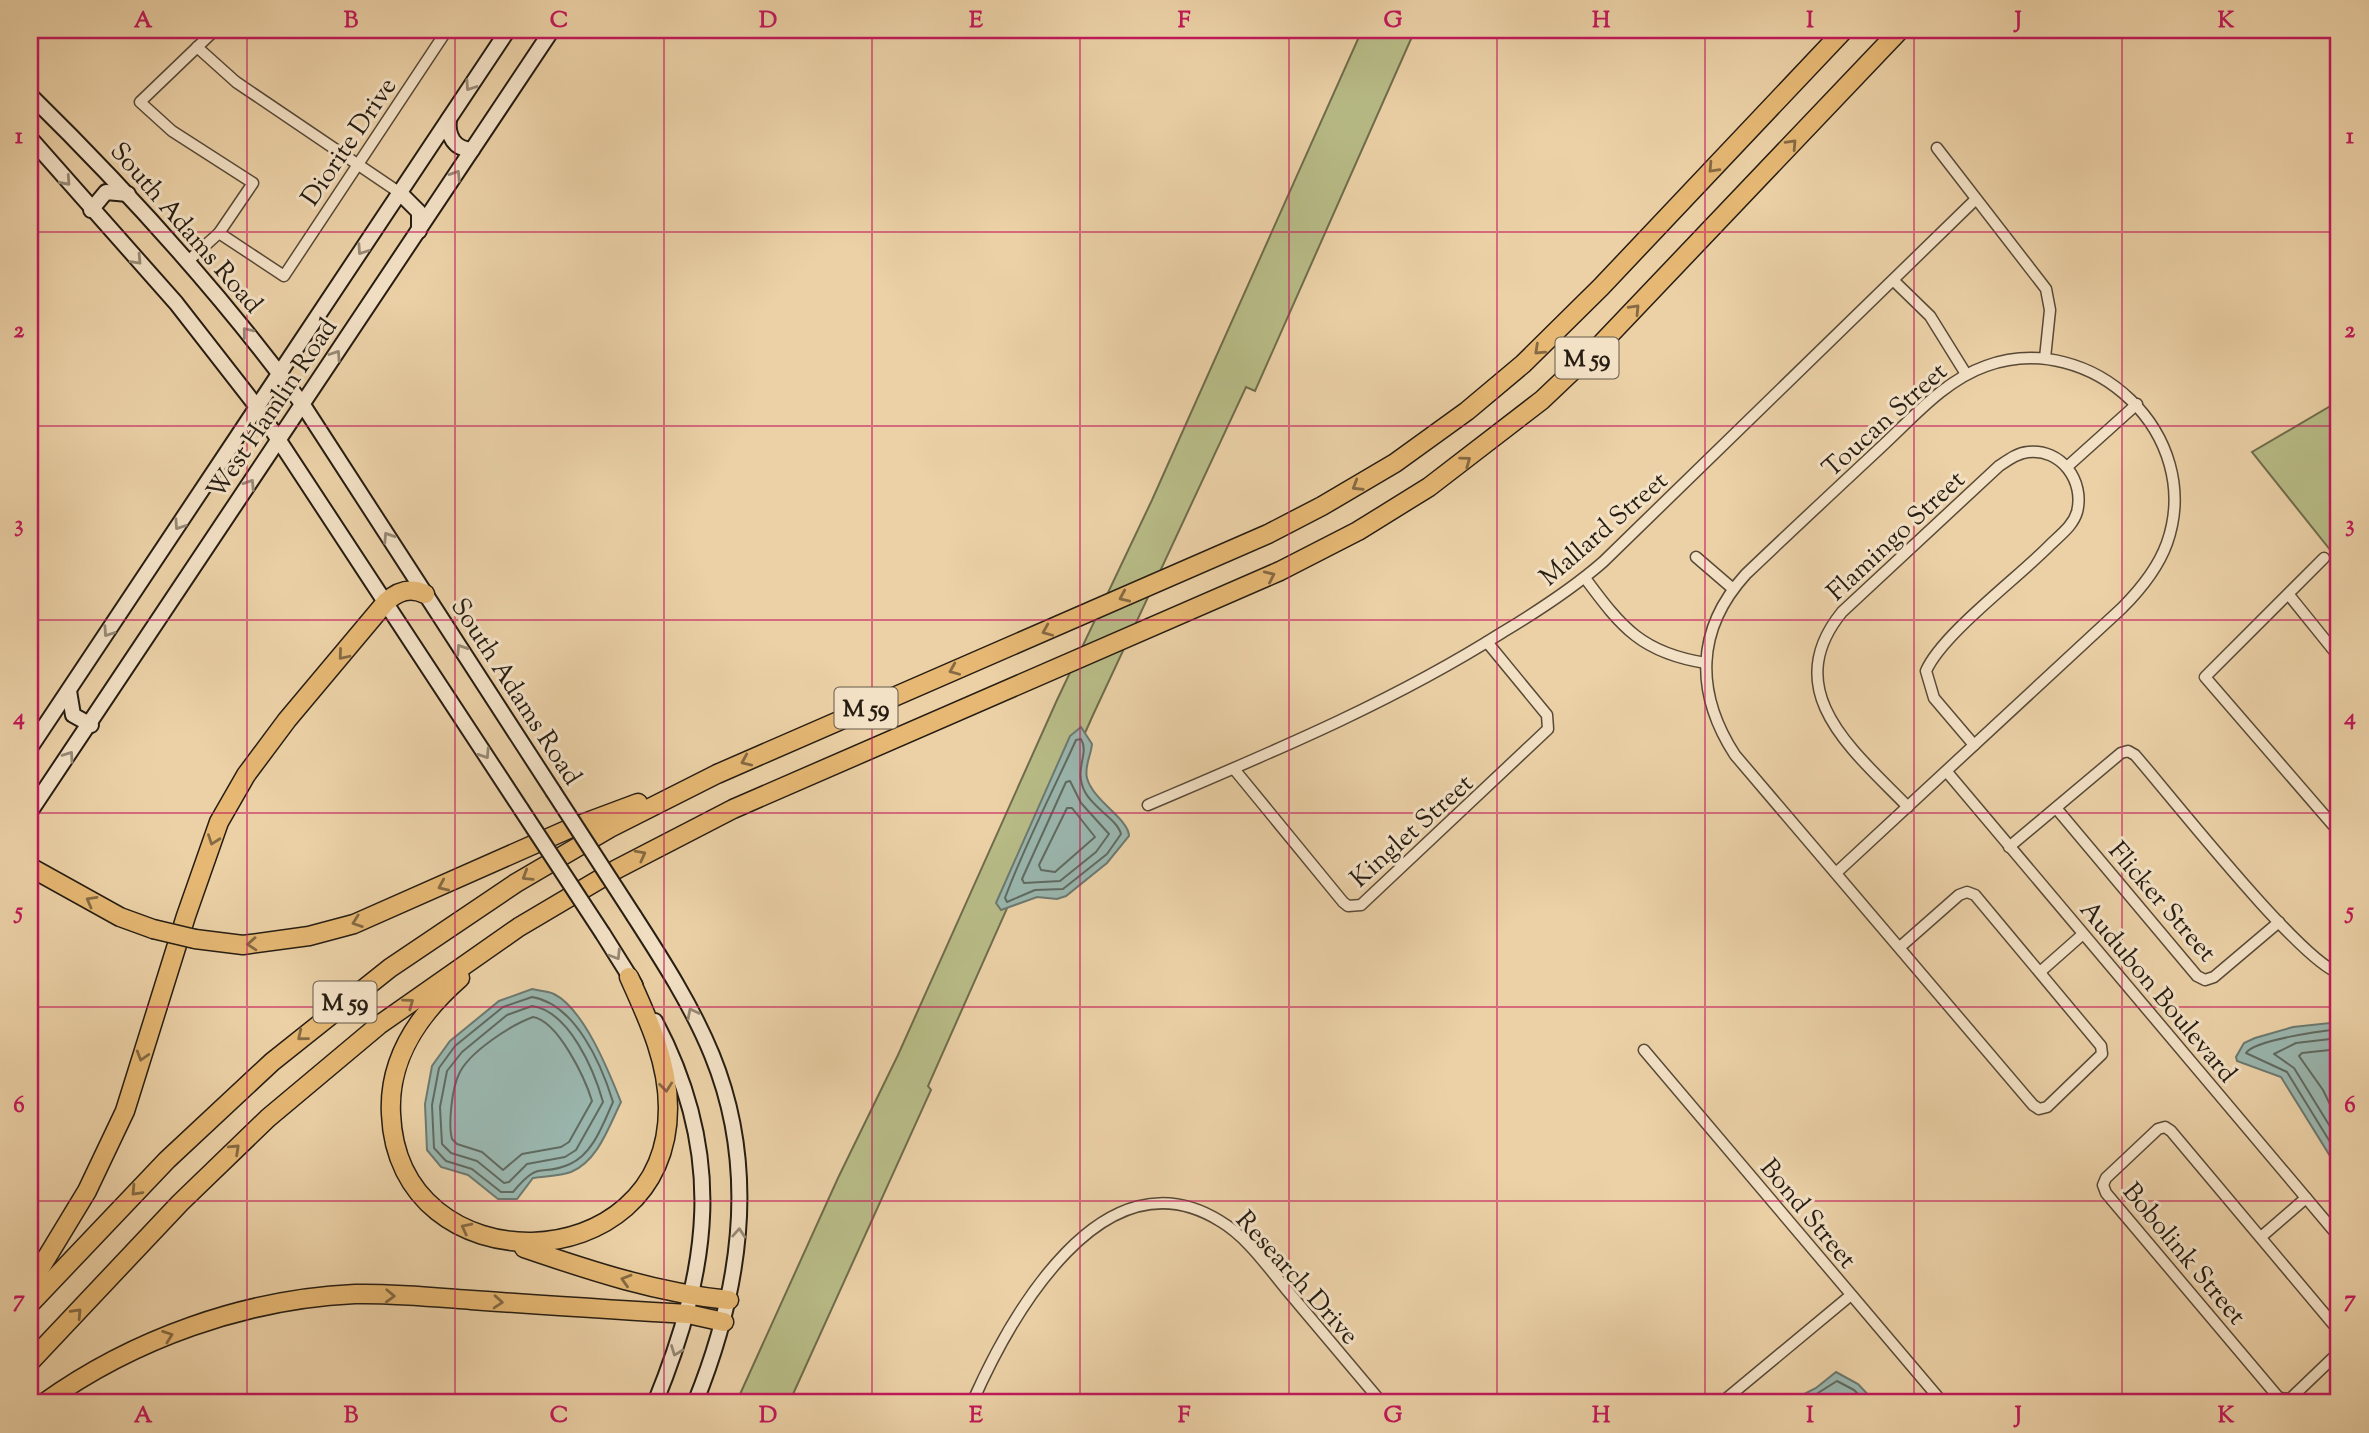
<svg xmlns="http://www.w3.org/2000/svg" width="2369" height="1433" viewBox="0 0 2369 1433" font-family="'Sorts Mill Goudy',serif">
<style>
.green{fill:#b8bc87;stroke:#6f6c4c;stroke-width:2}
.water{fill:#9ab6ae;stroke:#6c7970;stroke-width:2}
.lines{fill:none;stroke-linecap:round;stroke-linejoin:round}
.shore{stroke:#606a60;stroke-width:2}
.street-casing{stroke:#584a37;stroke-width:13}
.secondary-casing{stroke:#261d12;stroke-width:18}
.highway-casing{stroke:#261d12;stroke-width:21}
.street{stroke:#f3e1c6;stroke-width:10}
.secondary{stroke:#f3e1c6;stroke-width:14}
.highway{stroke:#e6b874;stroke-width:18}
.secondary-bridge-casing{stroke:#261d12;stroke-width:18;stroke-linecap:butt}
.highway-bridge-casing{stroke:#261d12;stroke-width:21;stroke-linecap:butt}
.secondary-bridge{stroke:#f3e1c6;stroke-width:14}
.highway-bridge{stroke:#e6b874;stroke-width:18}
.oneway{stroke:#978975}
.oneway2{stroke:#866a43}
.grid{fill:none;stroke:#c2185b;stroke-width:2;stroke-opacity:0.55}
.labels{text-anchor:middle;stroke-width:6;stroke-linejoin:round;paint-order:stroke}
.shield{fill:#f3e1c6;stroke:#645848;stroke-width:2}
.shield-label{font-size:24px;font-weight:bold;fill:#261d12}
.street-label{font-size:26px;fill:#261d12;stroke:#f3e1c6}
.neatline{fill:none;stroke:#c2185b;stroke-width:2.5}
.grid-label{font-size:23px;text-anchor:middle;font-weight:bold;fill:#c2185b}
</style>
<rect width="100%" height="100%" fill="#ecd1a7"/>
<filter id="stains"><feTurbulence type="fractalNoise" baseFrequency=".00286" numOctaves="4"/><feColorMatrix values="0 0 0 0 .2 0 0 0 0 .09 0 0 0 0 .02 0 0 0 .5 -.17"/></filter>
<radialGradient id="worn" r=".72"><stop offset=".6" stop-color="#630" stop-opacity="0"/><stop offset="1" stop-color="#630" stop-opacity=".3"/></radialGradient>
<!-- green -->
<g class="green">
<path d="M1362,30H1415L1255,391L1246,387L1093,715L928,1086L931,1090L789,1403H736L838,1178L898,1055L1057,700L1152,500Z"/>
<path d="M2339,401V561L2252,452Z"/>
</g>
<!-- water -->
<g class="water">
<path d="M1081,727L1092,744C1091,756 1084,766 1087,778C1093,801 1129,819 1129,836L1107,863L1066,896L1057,899L1037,897L1001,910L996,903L1070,736Z"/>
<path d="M532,989C539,991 548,991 554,994C584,1009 609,1072 621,1102C609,1126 598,1161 571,1172C560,1176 545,1176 533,1178L517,1199H498L468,1175L441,1167L427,1150L425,1104L432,1066L450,1041L499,1001Z"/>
<path d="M2339,1022V1195L2330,1156L2281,1077L2237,1061L2236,1057L2244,1043L2255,1038L2293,1027Z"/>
<path d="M1836,1372L1858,1384L1876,1403H1787L1816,1388Z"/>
</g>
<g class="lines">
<!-- shore -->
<g class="shore">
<path d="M1081,739C1090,754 1073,769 1085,792C1093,808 1117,819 1121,834L1107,854L1063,889L1035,890L1007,902L1005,898C1025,844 1052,793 1076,740Z"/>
<path d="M1070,781L1081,803L1109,834L1096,852L1060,881L1024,883L1022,879L1066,782Z"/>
<path d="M1067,808H1072L1095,837L1055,872L1041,870L1039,865Z"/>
<path d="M532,997C575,1004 601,1063 613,1102C603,1124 593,1154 570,1164C540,1178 541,1158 513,1192H501L472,1169L446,1161L434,1148L432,1105L439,1068L455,1046L503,1007Z"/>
<path d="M532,1006C569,1011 594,1070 603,1102L576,1150L565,1157L527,1164L509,1182L504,1183L477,1161L451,1153L442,1144L440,1107L447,1071L462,1052L507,1015Z"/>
<path d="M533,1017C558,1021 585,1078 592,1101L569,1142L561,1147L522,1154L503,1170L482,1152L457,1144L452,1139C448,1124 452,1088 459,1074C469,1052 511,1025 533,1017Z"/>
<path d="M2339,1029C2322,1031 2254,1040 2246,1053L2287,1072L2335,1150L2339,1168"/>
<path d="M2339,1038L2296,1043L2274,1054L2294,1068L2339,1141"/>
<path d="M2339,1049L2302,1053L2299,1056L2323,1090L2339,1123"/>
<path d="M1802,1403L1837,1381L1854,1390L1867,1403"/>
</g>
<!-- street casing -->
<g class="street-casing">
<g id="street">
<path d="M2335,30L2339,35"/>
<path d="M197,47L236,82L400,193"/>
<path d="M1937,148L2046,289L2050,310L2045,358"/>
<path d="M219,233L284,276L447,30"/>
<path d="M188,261L219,233L253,183L172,131L140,102L215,30"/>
<path d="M1894,281L1930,316L1966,374"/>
<path d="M2068,466L2137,404"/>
<path d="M1696,557L1732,588"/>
<path d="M2324,558L2205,677L2339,832"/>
<path d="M1585,578C1622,628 1642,653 1706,663"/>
<path d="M2289,595L2339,657"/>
<path d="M1234,769L1343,902L1348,906L1361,905L1548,729L1547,715L1487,642"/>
<path d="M1947,772L2339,1237"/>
<path d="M1148,805C1270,753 1391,703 1503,632C1538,611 1572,589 1603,562L1976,199"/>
<path d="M1908,807C1855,752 1777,692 1842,612L1999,466C2008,460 2017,453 2028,452C2061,448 2085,481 2077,512C2073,526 2060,535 2050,545C2019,577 1942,634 1926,671L1934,698L1974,745"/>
<path d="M2056,808L2197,976L2205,980L2214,977L2279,922"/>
<path d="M2009,847L2121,753L2128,751L2135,755C2170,795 2300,961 2339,973"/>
<path d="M1836,873L2122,608C2141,589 2158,568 2167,543C2205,435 2092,328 1986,366C1943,381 1911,420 1878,450C1834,491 1790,532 1746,574C1695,630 1695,693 1735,755L2033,1105L2039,1109L2047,1107L2102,1054L2101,1046L1975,895L1967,892L1959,895L1900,947"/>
<path d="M2040,972L2083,934"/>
<path d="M1644,1050L1943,1403"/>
<path d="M2261,1237L2306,1198"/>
<path d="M2339,1331L2171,1131L2165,1127L2158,1129L2106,1178L2103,1185L2106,1193L2279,1398L2290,1399L2339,1352"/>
<path d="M972,1403C1010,1317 1103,1148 1220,1221C1247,1237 1267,1266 1286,1289C1318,1327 1350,1365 1382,1403"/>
<path d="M1721,1403L1851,1295"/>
</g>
</g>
<!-- secondary casing -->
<g class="secondary-casing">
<g id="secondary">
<path d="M30,95C129,192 221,294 303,405L553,791"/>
<path d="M449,119C447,136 454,149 472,150"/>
<path d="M30,138L176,303L257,407L521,809"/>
<path d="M400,193L419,212V231"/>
<path d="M91,210L106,192L128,194"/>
<path d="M69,691L73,715L91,725"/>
<path d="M30,748L508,30"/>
<path d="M30,812L552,30"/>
<path d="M634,916C663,961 692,1006 712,1055C759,1170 740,1292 695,1403"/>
<path d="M603,934L635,985"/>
<path d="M655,1403C710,1268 726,1155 655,1021"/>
</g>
</g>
<!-- highway casing -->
<g class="highway-casing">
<g id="highway">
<path d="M30,867L120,917L153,929"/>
<path d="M195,939L243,945L309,936L354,924L571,828L638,803"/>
<path d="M460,978C419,1014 388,1058 391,1114C398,1288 668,1283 668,1108C668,1061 648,1019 629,977"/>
<path d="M524,1248C591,1271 658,1293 729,1300"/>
<path d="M30,1285L87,1191L125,1111L186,916L219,822L246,775L287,720L386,602C398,591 410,587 425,594"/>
<path d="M30,1304L167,1160L272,1062L390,968L516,883L610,828L717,774L1268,534L1322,506L1395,463L1467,411L1523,364L1601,287L1844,30"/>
<path d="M30,1362L180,1203L268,1118L379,1025L519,927L617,869L733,809L1280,571L1358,531L1429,487L1542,400L1602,343L1900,30"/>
<path d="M44,1403C133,1339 245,1299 355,1294C393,1293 433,1297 471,1300C543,1305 615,1310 688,1314L724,1322"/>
</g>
</g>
<!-- street -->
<use href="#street" class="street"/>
<!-- secondary -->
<use href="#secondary" class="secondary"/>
<!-- highway -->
<use href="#highway" class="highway"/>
<!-- secondary-bridge casing -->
<g class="secondary-bridge-casing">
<g id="secondary-bridge">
<path d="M553,791L634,916"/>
<path d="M521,809L603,934"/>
</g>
</g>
<!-- highway-bridge casing -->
<g class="highway-bridge-casing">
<path id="highway-bridge" d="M153,929L195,939"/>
</g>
<!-- secondary-bridge -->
<use href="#secondary-bridge" class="secondary-bridge"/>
<!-- highway-bridge -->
<use href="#highway-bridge" class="highway-bridge"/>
</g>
<!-- one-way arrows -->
<defs><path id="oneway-chevron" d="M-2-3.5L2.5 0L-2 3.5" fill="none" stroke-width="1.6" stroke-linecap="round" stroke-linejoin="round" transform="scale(1.75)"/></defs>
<g class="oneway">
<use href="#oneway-chevron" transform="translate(470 86) rotate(124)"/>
<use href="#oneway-chevron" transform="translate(456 175) rotate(-57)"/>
<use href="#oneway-chevron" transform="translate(66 181) rotate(48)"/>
<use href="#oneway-chevron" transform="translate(362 250) rotate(124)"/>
<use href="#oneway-chevron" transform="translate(137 260) rotate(47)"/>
<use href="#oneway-chevron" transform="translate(247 332) rotate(-129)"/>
<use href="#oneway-chevron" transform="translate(336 355) rotate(-56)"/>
<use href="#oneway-chevron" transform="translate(250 484) rotate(-57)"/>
<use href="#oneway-chevron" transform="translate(179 525) rotate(124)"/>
<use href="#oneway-chevron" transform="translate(388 537) rotate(-123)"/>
<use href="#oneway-chevron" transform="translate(108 632) rotate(124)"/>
<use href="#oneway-chevron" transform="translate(461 649) rotate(-123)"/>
<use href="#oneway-chevron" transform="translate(485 754) rotate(57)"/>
<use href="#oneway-chevron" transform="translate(69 756) rotate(-55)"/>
<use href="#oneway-chevron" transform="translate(616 955) rotate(58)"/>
<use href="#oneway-chevron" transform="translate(692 1013) rotate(-117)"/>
<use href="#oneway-chevron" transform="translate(739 1233) rotate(-86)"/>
<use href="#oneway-chevron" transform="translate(676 1351) rotate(111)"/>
</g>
<g class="oneway2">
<use href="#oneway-chevron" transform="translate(1792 144) rotate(-47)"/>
<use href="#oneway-chevron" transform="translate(1713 168) rotate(133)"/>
<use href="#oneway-chevron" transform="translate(1635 309) rotate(-46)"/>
<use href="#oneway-chevron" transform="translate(1539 350) rotate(137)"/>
<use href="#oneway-chevron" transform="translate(1466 461) rotate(-36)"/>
<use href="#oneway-chevron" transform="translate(1357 486) rotate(149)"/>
<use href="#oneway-chevron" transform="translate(1270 576) rotate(-25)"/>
<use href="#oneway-chevron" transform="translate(1124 597) rotate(156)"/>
<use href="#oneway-chevron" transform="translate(1047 631) rotate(157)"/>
<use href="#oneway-chevron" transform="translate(343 655) rotate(130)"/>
<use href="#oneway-chevron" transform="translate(954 670) rotate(157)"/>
<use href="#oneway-chevron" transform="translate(746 761) rotate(156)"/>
<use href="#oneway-chevron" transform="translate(213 840) rotate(110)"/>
<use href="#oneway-chevron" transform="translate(641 855) rotate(-28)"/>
<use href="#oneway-chevron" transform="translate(527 876) rotate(148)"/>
<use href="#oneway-chevron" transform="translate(443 886) rotate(156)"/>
<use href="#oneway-chevron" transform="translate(91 901) rotate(-151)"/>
<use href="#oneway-chevron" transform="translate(357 922) rotate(160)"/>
<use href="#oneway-chevron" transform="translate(252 944) rotate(176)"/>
<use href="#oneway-chevron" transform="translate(409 1003) rotate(-36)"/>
<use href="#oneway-chevron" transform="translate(302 1036) rotate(141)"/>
<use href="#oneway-chevron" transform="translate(142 1056) rotate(107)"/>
<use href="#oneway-chevron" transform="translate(666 1087) rotate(84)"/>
<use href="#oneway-chevron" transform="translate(235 1149) rotate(-43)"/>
<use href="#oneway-chevron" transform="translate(136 1191) rotate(133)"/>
<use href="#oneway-chevron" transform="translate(466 1228) rotate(-153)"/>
<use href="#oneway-chevron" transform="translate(626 1280) rotate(-163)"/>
<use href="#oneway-chevron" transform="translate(390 1296) rotate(2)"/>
<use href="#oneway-chevron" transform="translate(498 1302) rotate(4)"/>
<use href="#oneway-chevron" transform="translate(77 1313) rotate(-47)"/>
<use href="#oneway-chevron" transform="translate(168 1336) rotate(-20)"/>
</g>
<!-- grid -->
<path class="grid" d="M247,30V1403M455,30V1403M664,30V1403M872,30V1403M1080,30V1403M1289,30V1403M1497,30V1403M1705,30V1403M1914,30V1403M2122,30V1403M30,232H2339M30,426H2339M30,620H2339M30,813H2339M30,1007H2339M30,1201H2339"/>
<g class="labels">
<!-- shield labels -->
<g class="shield">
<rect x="1555.5" y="337.5" width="63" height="41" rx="5"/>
<rect x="834.5" y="687.5" width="63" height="41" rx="5"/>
<rect x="313.5" y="981.5" width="63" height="41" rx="5"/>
</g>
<g class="shield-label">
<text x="1587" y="366">M 59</text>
<text x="866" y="716">M 59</text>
<text x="345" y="1010">M 59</text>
</g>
<!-- street labels -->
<g class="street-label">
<text transform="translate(348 141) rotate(-56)" y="9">Diorite Drive</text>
<text transform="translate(187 227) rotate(49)" y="9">South Adams Road</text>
<text transform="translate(271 408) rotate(-56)" y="9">West Hamlin Road</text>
<text transform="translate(1884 419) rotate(-42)" y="9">Toucan Street</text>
<text transform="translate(1603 528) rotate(-41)" y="9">Mallard Street</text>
<text transform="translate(1895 535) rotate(-43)" y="9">Flamingo Street</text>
<text transform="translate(517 691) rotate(57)" y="9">South Adams Road</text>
<text transform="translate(1411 830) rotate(-42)" y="9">Kinglet Street</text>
<text transform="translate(2163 901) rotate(49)" y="9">Flicker Street</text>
<text transform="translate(2159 991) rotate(50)" y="9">Audubon Boulevard</text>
<text transform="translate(1809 1213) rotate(50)" y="9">Bond Street</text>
<text transform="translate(2185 1253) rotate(50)" y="9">Bobolink Street</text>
<text transform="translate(1298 1277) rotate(48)" y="9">Research Drive</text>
</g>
</g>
<!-- margin -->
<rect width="2369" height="1433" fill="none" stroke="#ecd1a7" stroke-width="77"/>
<rect x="38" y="38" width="2292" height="1356" class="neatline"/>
<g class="grid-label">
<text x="143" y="27">A</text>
<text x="351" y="27">B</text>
<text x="559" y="27">C</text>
<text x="768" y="27">D</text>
<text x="976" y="27">E</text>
<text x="1184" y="27">F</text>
<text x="1393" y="27">G</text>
<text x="1601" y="27">H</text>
<text x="1810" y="27">I</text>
<text x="2018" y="27">J</text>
<text x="2226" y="27">K</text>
<text x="19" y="143">1</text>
<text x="2350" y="143">1</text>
<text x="19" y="337">2</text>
<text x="2350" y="337">2</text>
<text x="19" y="531">3</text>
<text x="2350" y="531">3</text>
<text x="19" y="724">4</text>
<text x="2350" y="724">4</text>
<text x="19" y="918">5</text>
<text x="2350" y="918">5</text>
<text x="19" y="1112">6</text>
<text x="2350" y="1112">6</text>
<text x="19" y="1306">7</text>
<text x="2350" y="1306">7</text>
<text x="143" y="1422">A</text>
<text x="351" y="1422">B</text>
<text x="559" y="1422">C</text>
<text x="768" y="1422">D</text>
<text x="976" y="1422">E</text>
<text x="1184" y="1422">F</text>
<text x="1393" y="1422">G</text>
<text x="1601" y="1422">H</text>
<text x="1810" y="1422">I</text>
<text x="2018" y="1422">J</text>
<text x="2226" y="1422">K</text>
</g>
<rect width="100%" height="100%" filter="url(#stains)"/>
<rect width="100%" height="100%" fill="url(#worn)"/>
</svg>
